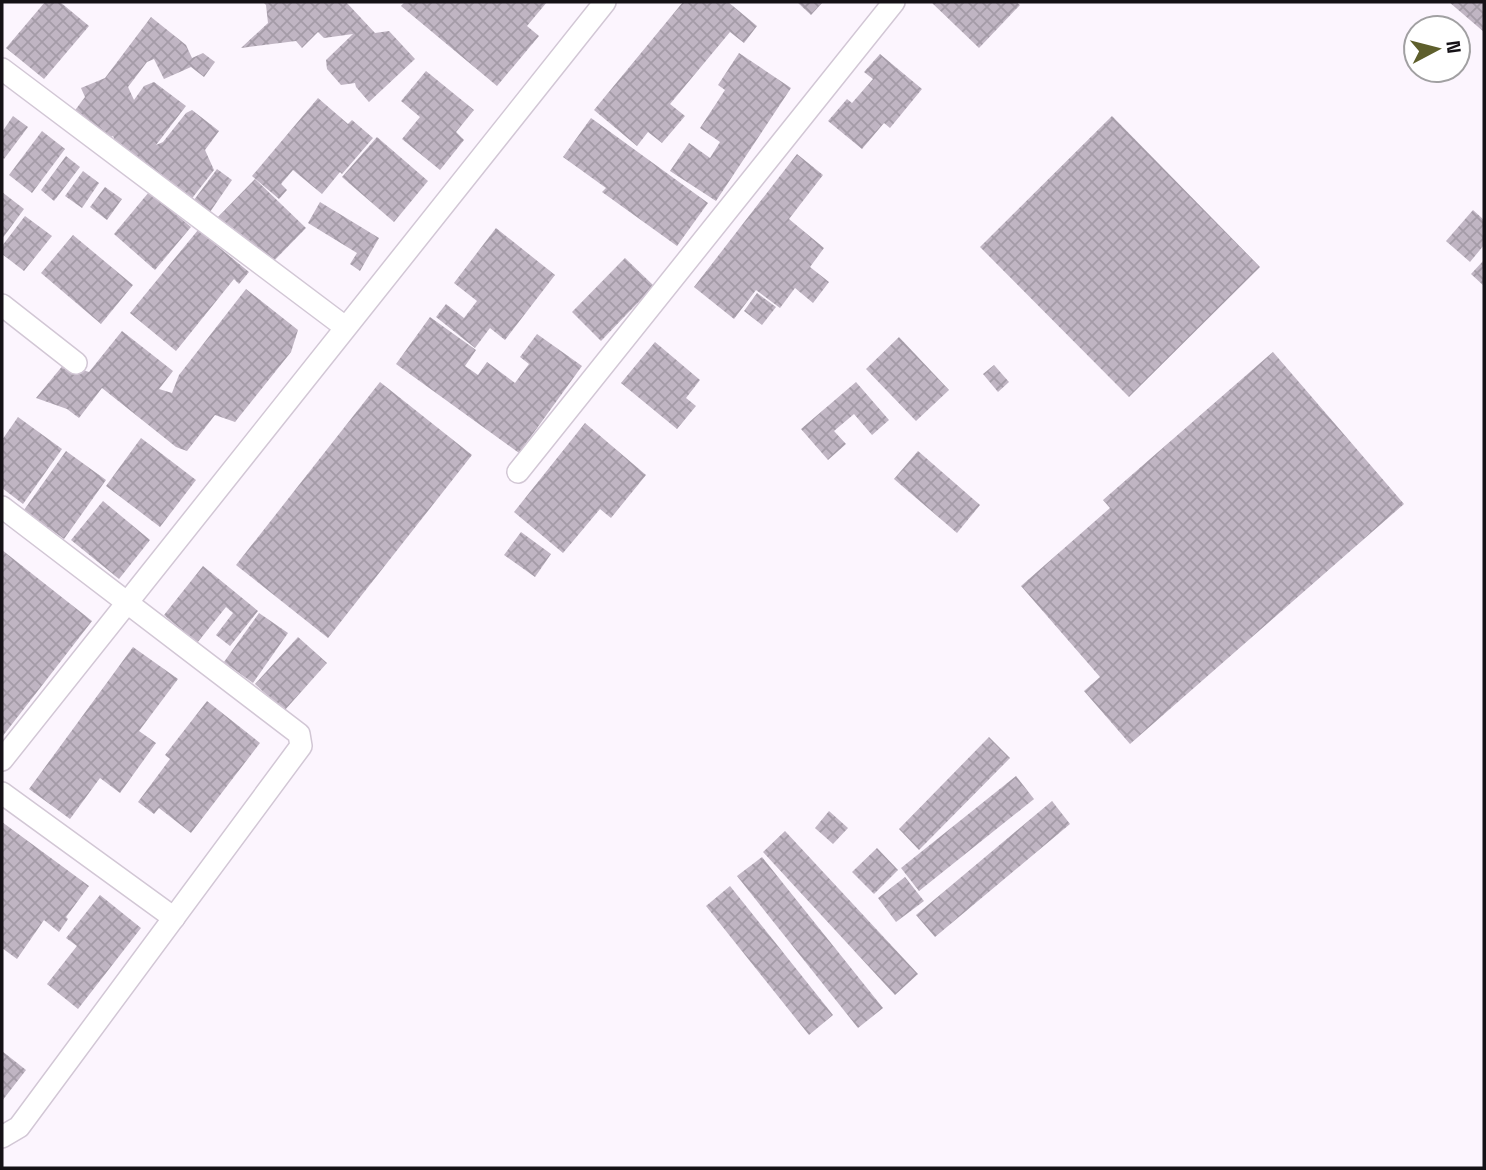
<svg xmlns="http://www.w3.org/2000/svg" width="1486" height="1170" viewBox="0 0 1486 1170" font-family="'Space Grotesk',sans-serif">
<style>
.building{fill:url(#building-cross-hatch)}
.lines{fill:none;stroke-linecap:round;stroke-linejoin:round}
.street-casing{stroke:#d2c7d5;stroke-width:24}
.street{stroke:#fff;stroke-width:21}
</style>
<defs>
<pattern id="building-cross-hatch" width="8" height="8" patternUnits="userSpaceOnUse" patternTransform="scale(1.75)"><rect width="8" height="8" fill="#c0b5c3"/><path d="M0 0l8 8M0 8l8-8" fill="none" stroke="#a49ba7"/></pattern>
</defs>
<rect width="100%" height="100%" fill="#fcf5fe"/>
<!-- building -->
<g class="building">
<path d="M45,2H60L89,26L44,79L6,48Z"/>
<path d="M263,2H346L375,33L389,31L415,59L369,102L356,87L355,83L341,85L327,69L326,60L353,34L324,38L318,32L302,48L296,41L241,48L268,23L266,5Z"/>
<path d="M405,2H547L527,26L539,36L497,86L401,6Z"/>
<path d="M683,2H728L757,26L744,43L730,32L670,104L685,116L662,143L648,132L637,146L594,110Z"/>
<path d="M797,2H823L811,15Z"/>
<path d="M931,2H1016L1020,5L979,48Z"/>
<path d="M1449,2H1484V32Z"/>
<path d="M151,17L186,45L192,58L203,53L215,62L204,77L191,67L164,79L154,59L147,62L128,87L134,100L144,86L154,82L186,106L156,145L163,142L186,113L192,110L219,131L205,150L214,170L190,201L116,143L113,136L106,139L73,113L85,97L81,88L105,78Z"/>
<path d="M739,53L791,88L716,201L670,171L689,143L710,158L720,142L700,128L725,90L718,85Z"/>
<path d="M880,54L922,89L890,128L884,123L862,149L828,121L847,99L852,103L873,79L864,72Z"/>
<path d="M426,71L474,110L456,132L464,140L440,170L402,139L420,117L401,101Z"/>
<path d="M318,98L348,124L352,120L373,138L342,174L340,172L322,194L293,170L281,184L287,190L279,199L252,176Z"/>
<path d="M13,116L28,127L4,159L2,157V132Z"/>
<path d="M1112,116L1260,267L1129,397L980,247Z"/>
<path d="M591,118L708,203L677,246L602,192L606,188L563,157Z"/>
<path d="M42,131L65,149L32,193L9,175Z"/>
<path d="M377,137L428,181L394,222L342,177Z"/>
<path d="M797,154L823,175L789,219L824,248L810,267L829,282L813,303L795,288L780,308L756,290L734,319L694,287Z"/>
<path d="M66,156L80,167L54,201L41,190Z"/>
<path d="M217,169L232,180L210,212L194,200Z"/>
<path d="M83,171L99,183L82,208L65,196Z"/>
<path d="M255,179L306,228L268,267L217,218Z"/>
<path d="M105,187L122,199L107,220L90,207Z"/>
<path d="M2,192L24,209L2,239Z"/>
<path d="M149,192L191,227L155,270L114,234Z"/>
<path d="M320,202L379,238L360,271L350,264L357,253L308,223Z"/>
<path d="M1473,210L1484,220V245L1470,262L1446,241Z"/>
<path d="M25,216L52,236L24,271L2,254V246Z"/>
<path d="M496,228L555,275L505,340L490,328L475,348L436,317L446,304L464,318L477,301L454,283Z"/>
<path d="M198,230L249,272L239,284L234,279L176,351L130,313Z"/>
<path d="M73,235L133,285L101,324L41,273Z"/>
<path d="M625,258L654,286L601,341L572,312Z"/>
<path d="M1484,260V286L1471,274Z"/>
<path d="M246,289L298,330L291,352L235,422L215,415L187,451L176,447L102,388L79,418L67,409L36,398L64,364L89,372L122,331L173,371L159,389L172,393L179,375Z"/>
<path d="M757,293L776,307L762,325L744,311Z"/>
<path d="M430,317L476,350L465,366L478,375L487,362L515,383L529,364L520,357L537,334L582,366L519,453L396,364Z"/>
<path d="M899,337L949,390L916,421L866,369Z"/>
<path d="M655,342L700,380L686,398L696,406L677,429L621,383Z"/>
<path d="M1273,352L1404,504L1130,744L1084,691L1100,677L1021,586L1110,508L1103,500Z"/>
<path d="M994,365L1009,382L998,392L983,374Z"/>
<path d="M380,382L472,455L328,638L236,565Z"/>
<path d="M856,382L889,420L872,435L854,414L834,431L846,444L828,460L801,429Z"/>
<path d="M18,417L62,449L23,504L2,488V440Z"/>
<path d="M585,423L646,475L611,518L600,509L563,553L514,512Z"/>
<path d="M141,438L196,480L160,527L106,486Z"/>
<path d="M66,451L106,480L64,539L24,510Z"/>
<path d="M918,451L980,505L957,533L894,479Z"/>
<path d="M103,501L150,540L119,579L71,540Z"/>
<path d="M521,532L551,554L535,577L504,555Z"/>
<path d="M2,550L92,621L2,737Z"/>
<path d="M203,566L258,611L230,646L216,635L233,613L226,607L197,643L164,615Z"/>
<path d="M259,613L288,633L253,683L224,662Z"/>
<path d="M298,637L327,663L284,711L255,684Z"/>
<path d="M133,647L178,679L139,731L156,743L120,793L100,778L70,819L29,789Z"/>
<path d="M207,701L260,743L191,833L159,808L154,814L138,802L170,759L165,755Z"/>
<path d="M989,737L1010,758L919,850L899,829Z"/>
<path d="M1016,776L1034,799L919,891L901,868Z"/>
<path d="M1052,801L1070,824L935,937L916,915Z"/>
<path d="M829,811L848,828L833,844L815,828Z"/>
<path d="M2,822L89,886L66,917L68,919L59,932L44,920L17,959L2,948Z"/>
<path d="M785,831L918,974L895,995L763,852Z"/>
<path d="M877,848L898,870L874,894L852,872Z"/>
<path d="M762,857L883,1008L858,1028L737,876Z"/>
<path d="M905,877L924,901L896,922L878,898Z"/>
<path d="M730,886L833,1015L809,1035L706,906Z"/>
<path d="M100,895L141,928L78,1009L47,984L77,946L66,938Z"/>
<path d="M2,1051L26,1070L2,1101Z"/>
</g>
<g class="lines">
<!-- street casing -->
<g class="street-casing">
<g id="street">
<path d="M2,69L345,327"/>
<path d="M2,305L76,363"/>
<path d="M518,472L894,2"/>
<path d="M2,507L299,734L301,746L19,1127L2,1137"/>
<path d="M2,760L605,2"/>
<path d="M2,793L174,918"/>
</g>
</g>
<!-- street -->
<use href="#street" class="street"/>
</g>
<!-- border -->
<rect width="1486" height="1170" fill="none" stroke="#151116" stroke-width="7"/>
<!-- north arrow -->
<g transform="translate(1437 49) rotate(83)"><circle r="33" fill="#ffffff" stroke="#a1a0a2" stroke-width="2"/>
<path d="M0-5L12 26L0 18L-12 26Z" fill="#5e5f2c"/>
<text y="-10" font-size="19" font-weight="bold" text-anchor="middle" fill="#151116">N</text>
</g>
</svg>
